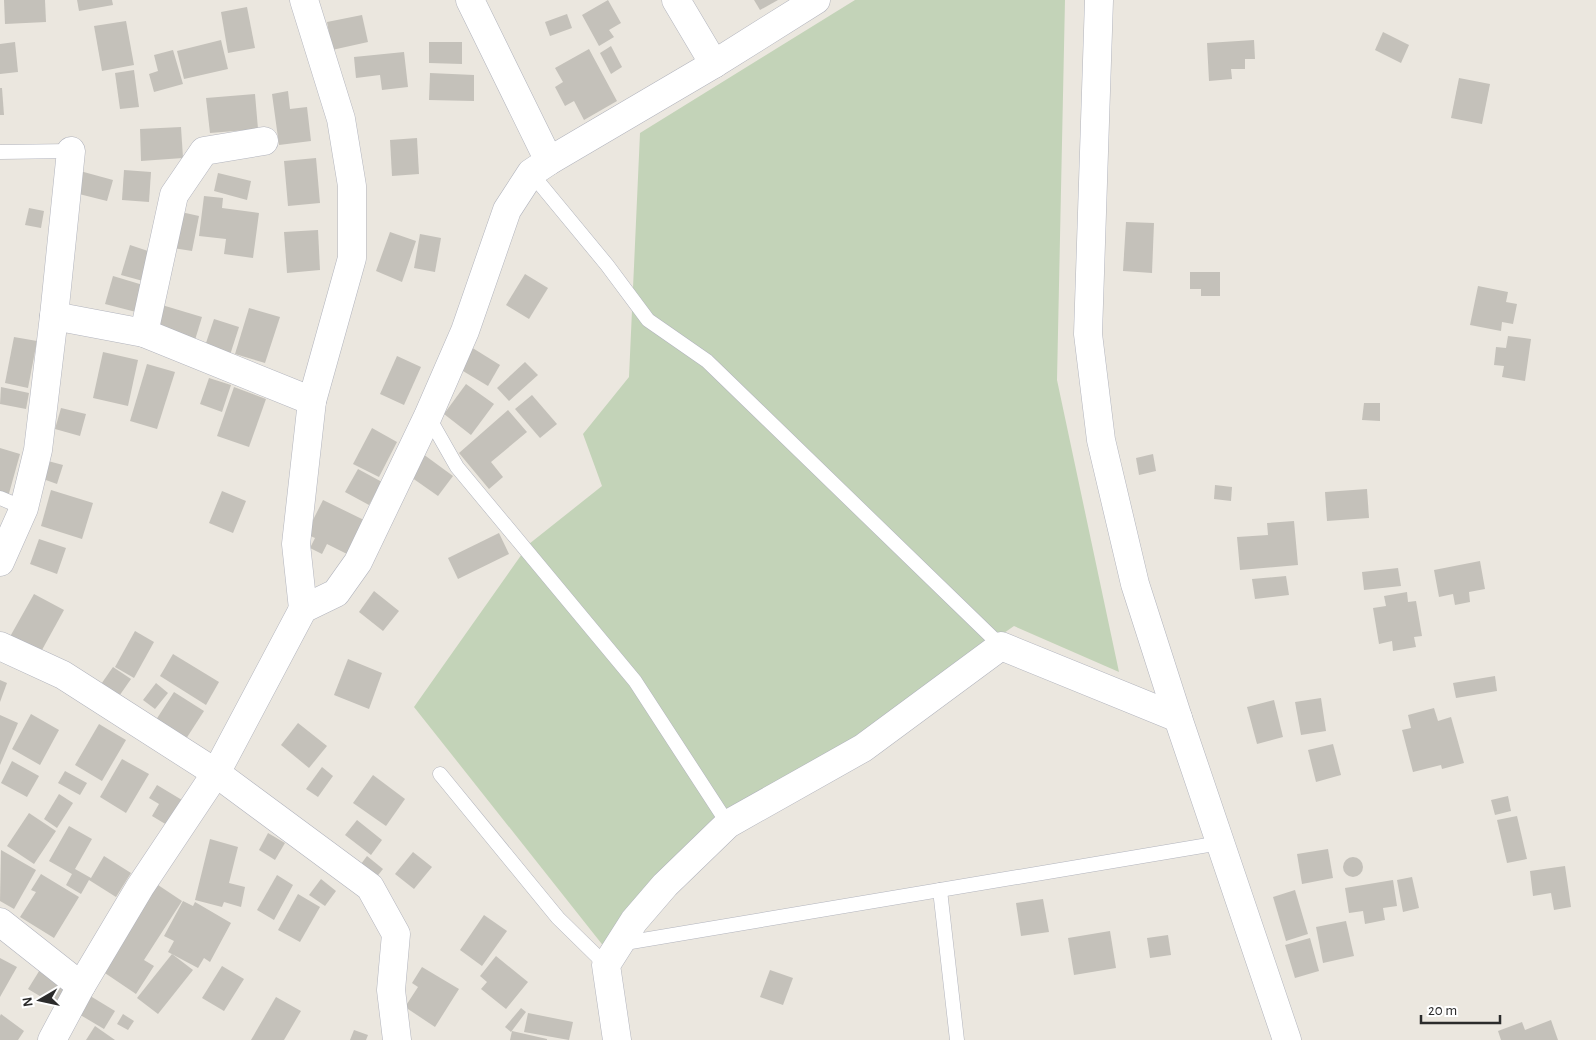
<svg xmlns="http://www.w3.org/2000/svg" width="1596" height="1040" viewBox="0 0 1596 1040" font-family="'Alegreya Sans',sans-serif">
<style>
.cemetery{fill:#c3d3b8}
.building{fill:#c4c1ba}
.lines{fill:none;stroke-linecap:round;stroke-linejoin:round}
.service-casing{stroke:#b2b4bd;stroke-width:15}
.minor-casing{stroke:#b2b4bd;stroke-width:29}
.tertiary-casing{stroke:#b2b4bd;stroke-width:29}
.service{stroke:#fff;stroke-width:14}
.minor{stroke:#fff;stroke-width:28}
.tertiary{stroke:#fff;stroke-width:28}
</style>
<rect width="100%" height="100%" fill="#ebe7df"/>
<!-- cemetery -->
<path class="cemetery" d="M855,0H1065L1057,380L1119,672L1014,626L723,828L605,948L414,707L529,544L602,486L583,434L629,377L640,133Z"/>
<!-- building -->
<g class="building">
<path d="M4,0H45L46,22L5,24Z"/>
<path d="M77,0H112L113,5L79,11Z"/>
<path d="M608,0L621,23L609,30L614,37L599,46L582,15Z"/>
<path d="M754,0H778L760,10Z"/>
<path d="M247,7L255,48L228,53L221,12Z"/>
<path d="M567,14L572,28L550,36L545,22Z"/>
<path d="M362,15L368,42L332,50L327,22Z"/>
<path d="M126,21L134,65L102,71L94,26Z"/>
<path d="M1383,32L1409,45L1401,63L1375,50Z"/>
<path d="M221,40L228,69L184,79L177,51Z"/>
<path d="M1254,40L1255,59H1245V69H1231L1232,79L1209,81L1207,43Z"/>
<path d="M15,42L18,72L0,74V44Z"/>
<path d="M429,42H462V64L429,63Z"/>
<path d="M611,46L622,67L611,74L600,53Z"/>
<path d="M589,49L617,101L584,120L574,101L565,106L555,87L563,82L555,68Z"/>
<path d="M173,50L183,84L154,92L149,74L158,71L154,55Z"/>
<path d="M404,52L408,87L382,90L380,75L356,78L354,57Z"/>
<path d="M134,70L139,107L120,109L115,73Z"/>
<path d="M430,73L474,75V101L429,100Z"/>
<path d="M1459,78L1490,84L1482,124L1451,118Z"/>
<path d="M0,88H2L4,115H0Z"/>
<path d="M288,91L290,109L307,107L311,141L279,145L272,94Z"/>
<path d="M255,94L258,129L210,133L206,98Z"/>
<path d="M181,127L183,158L141,161L140,129Z"/>
<path d="M417,138L419,174L392,176L390,140Z"/>
<path d="M316,158L320,203L288,206L284,161Z"/>
<path d="M124,170L151,172L149,202L122,200Z"/>
<path d="M80,171L113,180L107,201L75,193Z"/>
<path d="M218,173L251,181L247,200L214,191Z"/>
<path d="M204,196L223,198L222,208L259,213L253,258L224,254L226,239L199,236Z"/>
<path d="M29,208L44,211L41,228L25,225Z"/>
<path d="M181,212L199,216L192,251L173,248Z"/>
<path d="M1126,222L1154,223L1152,273L1123,271Z"/>
<path d="M318,230L320,270L287,273L284,232Z"/>
<path d="M390,232L416,241L402,282L376,271Z"/>
<path d="M420,234L441,238L435,272L414,268Z"/>
<path d="M130,245L151,252L143,281L121,275Z"/>
<path d="M1190,272H1220V296H1201V289H1190Z"/>
<path d="M525,274L548,288L529,319L506,305Z"/>
<path d="M113,276L143,285L136,312L105,304Z"/>
<path d="M1478,286L1508,292L1506,302L1517,304L1513,324L1502,322L1501,331L1470,325Z"/>
<path d="M162,305L202,317L195,340L155,327Z"/>
<path d="M249,308L280,317L265,363L235,354Z"/>
<path d="M214,319L239,327L230,355L205,346Z"/>
<path d="M1508,336L1531,339L1525,381L1502,377L1504,366L1494,365L1496,347L1506,348Z"/>
<path d="M14,337L37,341L28,388L5,383Z"/>
<path d="M471,347L500,365L488,386L458,368Z"/>
<path d="M103,352L138,360L128,406L93,398Z"/>
<path d="M397,356L421,367L404,405L380,394Z"/>
<path d="M525,362L538,375L509,401L497,388Z"/>
<path d="M147,364L175,372L157,429L130,421Z"/>
<path d="M209,378L231,385L222,412L200,404Z"/>
<path d="M466,384L494,404L471,435L444,414Z"/>
<path d="M1,387L29,393L26,409L0,404Z"/>
<path d="M234,387L266,399L249,447L217,436Z"/>
<path d="M532,395L557,424L540,438L515,409Z"/>
<path d="M1364,403H1380V421L1362,420Z"/>
<path d="M61,408L86,414L80,436L55,429Z"/>
<path d="M508,410L527,432L491,462L503,477L489,489L459,453Z"/>
<path d="M372,428L397,442L379,477L353,464Z"/>
<path d="M0,448L20,454L8,497L0,495Z"/>
<path d="M423,454L453,476L438,496L408,475Z"/>
<path d="M1153,454L1156,471L1139,475L1136,458Z"/>
<path d="M48,461L63,465L57,484L43,479Z"/>
<path d="M358,469L382,482L369,505L345,492Z"/>
<path d="M1215,485L1232,487L1231,501L1214,499Z"/>
<path d="M1367,489L1369,518L1327,521L1325,492Z"/>
<path d="M51,490L93,503L82,539L41,526Z"/>
<path d="M222,491L246,501L233,533L209,523Z"/>
<path d="M323,500L364,520L347,554L327,544L322,554L310,548L315,538L306,534Z"/>
<path d="M1294,521L1298,565L1240,570L1237,537L1268,535L1267,523Z"/>
<path d="M499,533L509,554L458,579L448,558Z"/>
<path d="M39,539L66,548L57,574L30,564Z"/>
<path d="M1480,561L1485,589L1469,592L1470,602L1455,605L1453,594L1439,597L1434,570Z"/>
<path d="M1398,568L1401,586L1364,590L1362,572Z"/>
<path d="M1286,576L1289,595L1255,599L1252,579Z"/>
<path d="M374,591L399,611L383,631L359,612Z"/>
<path d="M1407,592L1408,602L1416,601L1422,636L1414,637L1416,647L1393,651L1392,641L1379,644L1373,608L1386,606L1384,596Z"/>
<path d="M34,594L64,610L37,659L7,642Z"/>
<path d="M135,631L154,642L134,678L115,667Z"/>
<path d="M173,654L219,682L206,705L160,676Z"/>
<path d="M348,659L382,673L369,709L334,695Z"/>
<path d="M113,667L131,679L115,702L97,690Z"/>
<path d="M1495,676L1497,691L1456,698L1453,683Z"/>
<path d="M0,680L7,683L0,702Z"/>
<path d="M156,683L168,693L155,709L143,700Z"/>
<path d="M174,692L204,711L184,742L154,723Z"/>
<path d="M1321,698L1326,731L1301,735L1295,702Z"/>
<path d="M1274,700L1283,737L1257,744L1247,707Z"/>
<path d="M1434,708L1438,721L1451,717L1464,763L1442,769L1441,765L1413,772L1402,730L1411,728L1408,715Z"/>
<path d="M31,714L59,730L40,765L12,749Z"/>
<path d="M0,715L18,723L0,765Z"/>
<path d="M298,723L327,746L309,768L281,745Z"/>
<path d="M99,724L126,740L102,781L75,765Z"/>
<path d="M1333,744L1341,775L1316,782L1308,750Z"/>
<path d="M122,759L149,774L126,813L100,797Z"/>
<path d="M12,761L39,776L27,797L1,783Z"/>
<path d="M322,767L333,776L318,797L306,789Z"/>
<path d="M65,771L87,783L80,795L58,783Z"/>
<path d="M373,775L405,799L386,826L353,803Z"/>
<path d="M157,785L192,806L177,831L152,816L159,804L149,798Z"/>
<path d="M59,794L73,803L57,828L44,819Z"/>
<path d="M1508,796L1511,811L1495,815L1491,800Z"/>
<path d="M29,813L56,831L34,864L7,846Z"/>
<path d="M1517,816L1527,859L1507,863L1497,820Z"/>
<path d="M357,820L382,840L371,855L345,835Z"/>
<path d="M69,826L92,839L75,869L91,878L104,856L131,873L116,897L89,880L81,894L66,885L72,874L49,861Z"/>
<path d="M268,833L285,843L275,860L259,850Z"/>
<path d="M210,839L238,847L229,883L245,887L241,907L224,902L222,907L195,900Z"/>
<path d="M1328,849L1333,878L1302,884L1297,854Z"/>
<path d="M1,850L36,870L14,909L0,901Z"/>
<path d="M413,852L432,867L414,889L395,874Z"/>
<path d="M367,856L383,869L371,884L355,872Z"/>
<circle cx="1353" cy="867" r="10"/>
<path d="M1565,866L1571,907L1554,910L1551,893L1533,896L1530,871Z"/>
<path d="M41,874L79,897L54,938L20,917L36,892L31,890Z"/>
<path d="M277,875L293,885L274,920L257,910Z"/>
<path d="M1412,877L1419,908L1403,912L1397,880Z"/>
<path d="M321,879L336,891L325,906L309,895Z"/>
<path d="M1393,880L1397,906L1383,908L1385,920L1365,924L1363,911L1349,913L1345,888Z"/>
<path d="M155,883L182,901L144,960L154,966L136,994L99,969Z"/>
<path d="M1295,890L1308,934L1286,941L1273,897Z"/>
<path d="M298,894L320,907L300,942L278,930Z"/>
<path d="M1043,899L1049,932L1021,936L1016,903Z"/>
<path d="M183,901L193,906L195,902L231,923L210,962L204,958L198,968L168,952L174,941L164,936Z"/>
<path d="M484,915L507,931L482,966L460,950Z"/>
<path d="M1346,921L1354,956L1323,963L1316,927Z"/>
<path d="M1110,931L1116,968L1074,975L1068,938Z"/>
<path d="M1168,935L1171,955L1150,958L1147,938Z"/>
<path d="M1310,938L1319,971L1295,978L1285,945Z"/>
<path d="M172,954L193,970L158,1014L137,998Z"/>
<path d="M496,956L528,982L506,1009L481,989L487,982L480,976Z"/>
<path d="M0,958L17,967L0,997Z"/>
<path d="M222,966L244,979L224,1011L202,998Z"/>
<path d="M422,967L459,989L435,1027L405,1007L418,987L412,983Z"/>
<path d="M41,968L68,984L55,1005L28,989Z"/>
<path d="M770,970L793,978L783,1005L760,997Z"/>
<path d="M87,994L115,1011L104,1029L77,1013Z"/>
<path d="M276,997L301,1011L284,1040H251Z"/>
<path d="M521,1008L526,1012L511,1032L505,1027Z"/>
<path d="M528,1013L573,1022L569,1040L524,1032Z"/>
<path d="M1,1014L24,1031L18,1040H0V1016Z"/>
<path d="M123,1014L134,1021L128,1030L117,1024Z"/>
<path d="M1551,1020L1558,1040H1501L1498,1031L1522,1022L1525,1030Z"/>
<path d="M95,1026L115,1040H86Z"/>
<path d="M354,1030L368,1035L366,1040H350Z"/>
<path d="M512,1031L547,1039V1040H510Z"/>
</g>
<g class="lines">
<!-- service casing -->
<g class="service-casing">
<g id="service">
<path d="M0,152L71,151"/>
<path d="M531,173L607,265L648,320L707,361L1001,646"/>
<path d="M428,416L457,467L635,681L728,824"/>
<path d="M0,498L24,508"/>
<path d="M440,774L558,918L606,965"/>
<path d="M940,890L957,1040"/>
<path d="M619,944L1220,843"/>
</g>
</g>
<!-- minor casing -->
<g class="minor-casing">
<g id="minor">
<path d="M470,0L549,161"/>
<path d="M676,0L714,64"/>
<path d="M54,316L144,333L312,401"/>
<path d="M144,333L174,195L204,151L264,141"/>
<path d="M0,562L24,508L38,450L54,316L71,151"/>
<path d="M303,609L296,544L312,401L352,258V186L341,119L304,0"/>
<path d="M0,646L63,675L216,773L370,887L396,934L391,990L397,1040"/>
<path d="M0,922L81,986"/>
<path d="M52,1040L81,986L140,887L216,773L303,609L336,593L358,562L428,416L465,331L507,210L531,173L549,161L714,64L816,0"/>
<path d="M617,1040L606,965L634,921L665,885L728,824L863,748L1001,646L1178,718"/>
</g>
</g>
<!-- tertiary casing -->
<g class="tertiary-casing">
<path id="tertiary" d="M1099,0L1088,334L1101,440L1135,584L1178,718L1287,1040"/>
</g>
<!-- service -->
<use href="#service" class="service"/>
<!-- minor -->
<use href="#minor" class="minor"/>
<!-- tertiary -->
<use href="#tertiary" class="tertiary"/>
</g>
<!-- north arrow -->
<g transform="translate(40 1000) rotate(261)" stroke="#ffffff" stroke-width="4" paint-order="stroke">
<path d="M0-4L9 19L0 12L-9 19Z" fill="#2b2b2b"/>
<text y="-8" font-size="14" font-weight="bold" text-anchor="middle" fill="#2b2b2b">N</text>
</g>
<!-- scale -->
<path d="M1421 1015v8h79v-8" fill="none" stroke="#2b2b2b" stroke-width="2.5"/>
<text x="1428" y="1015" font-size="15" fill="#2b2b2b" stroke="#ffffff" stroke-width="4" paint-order="stroke">20 m</text>
</svg>
